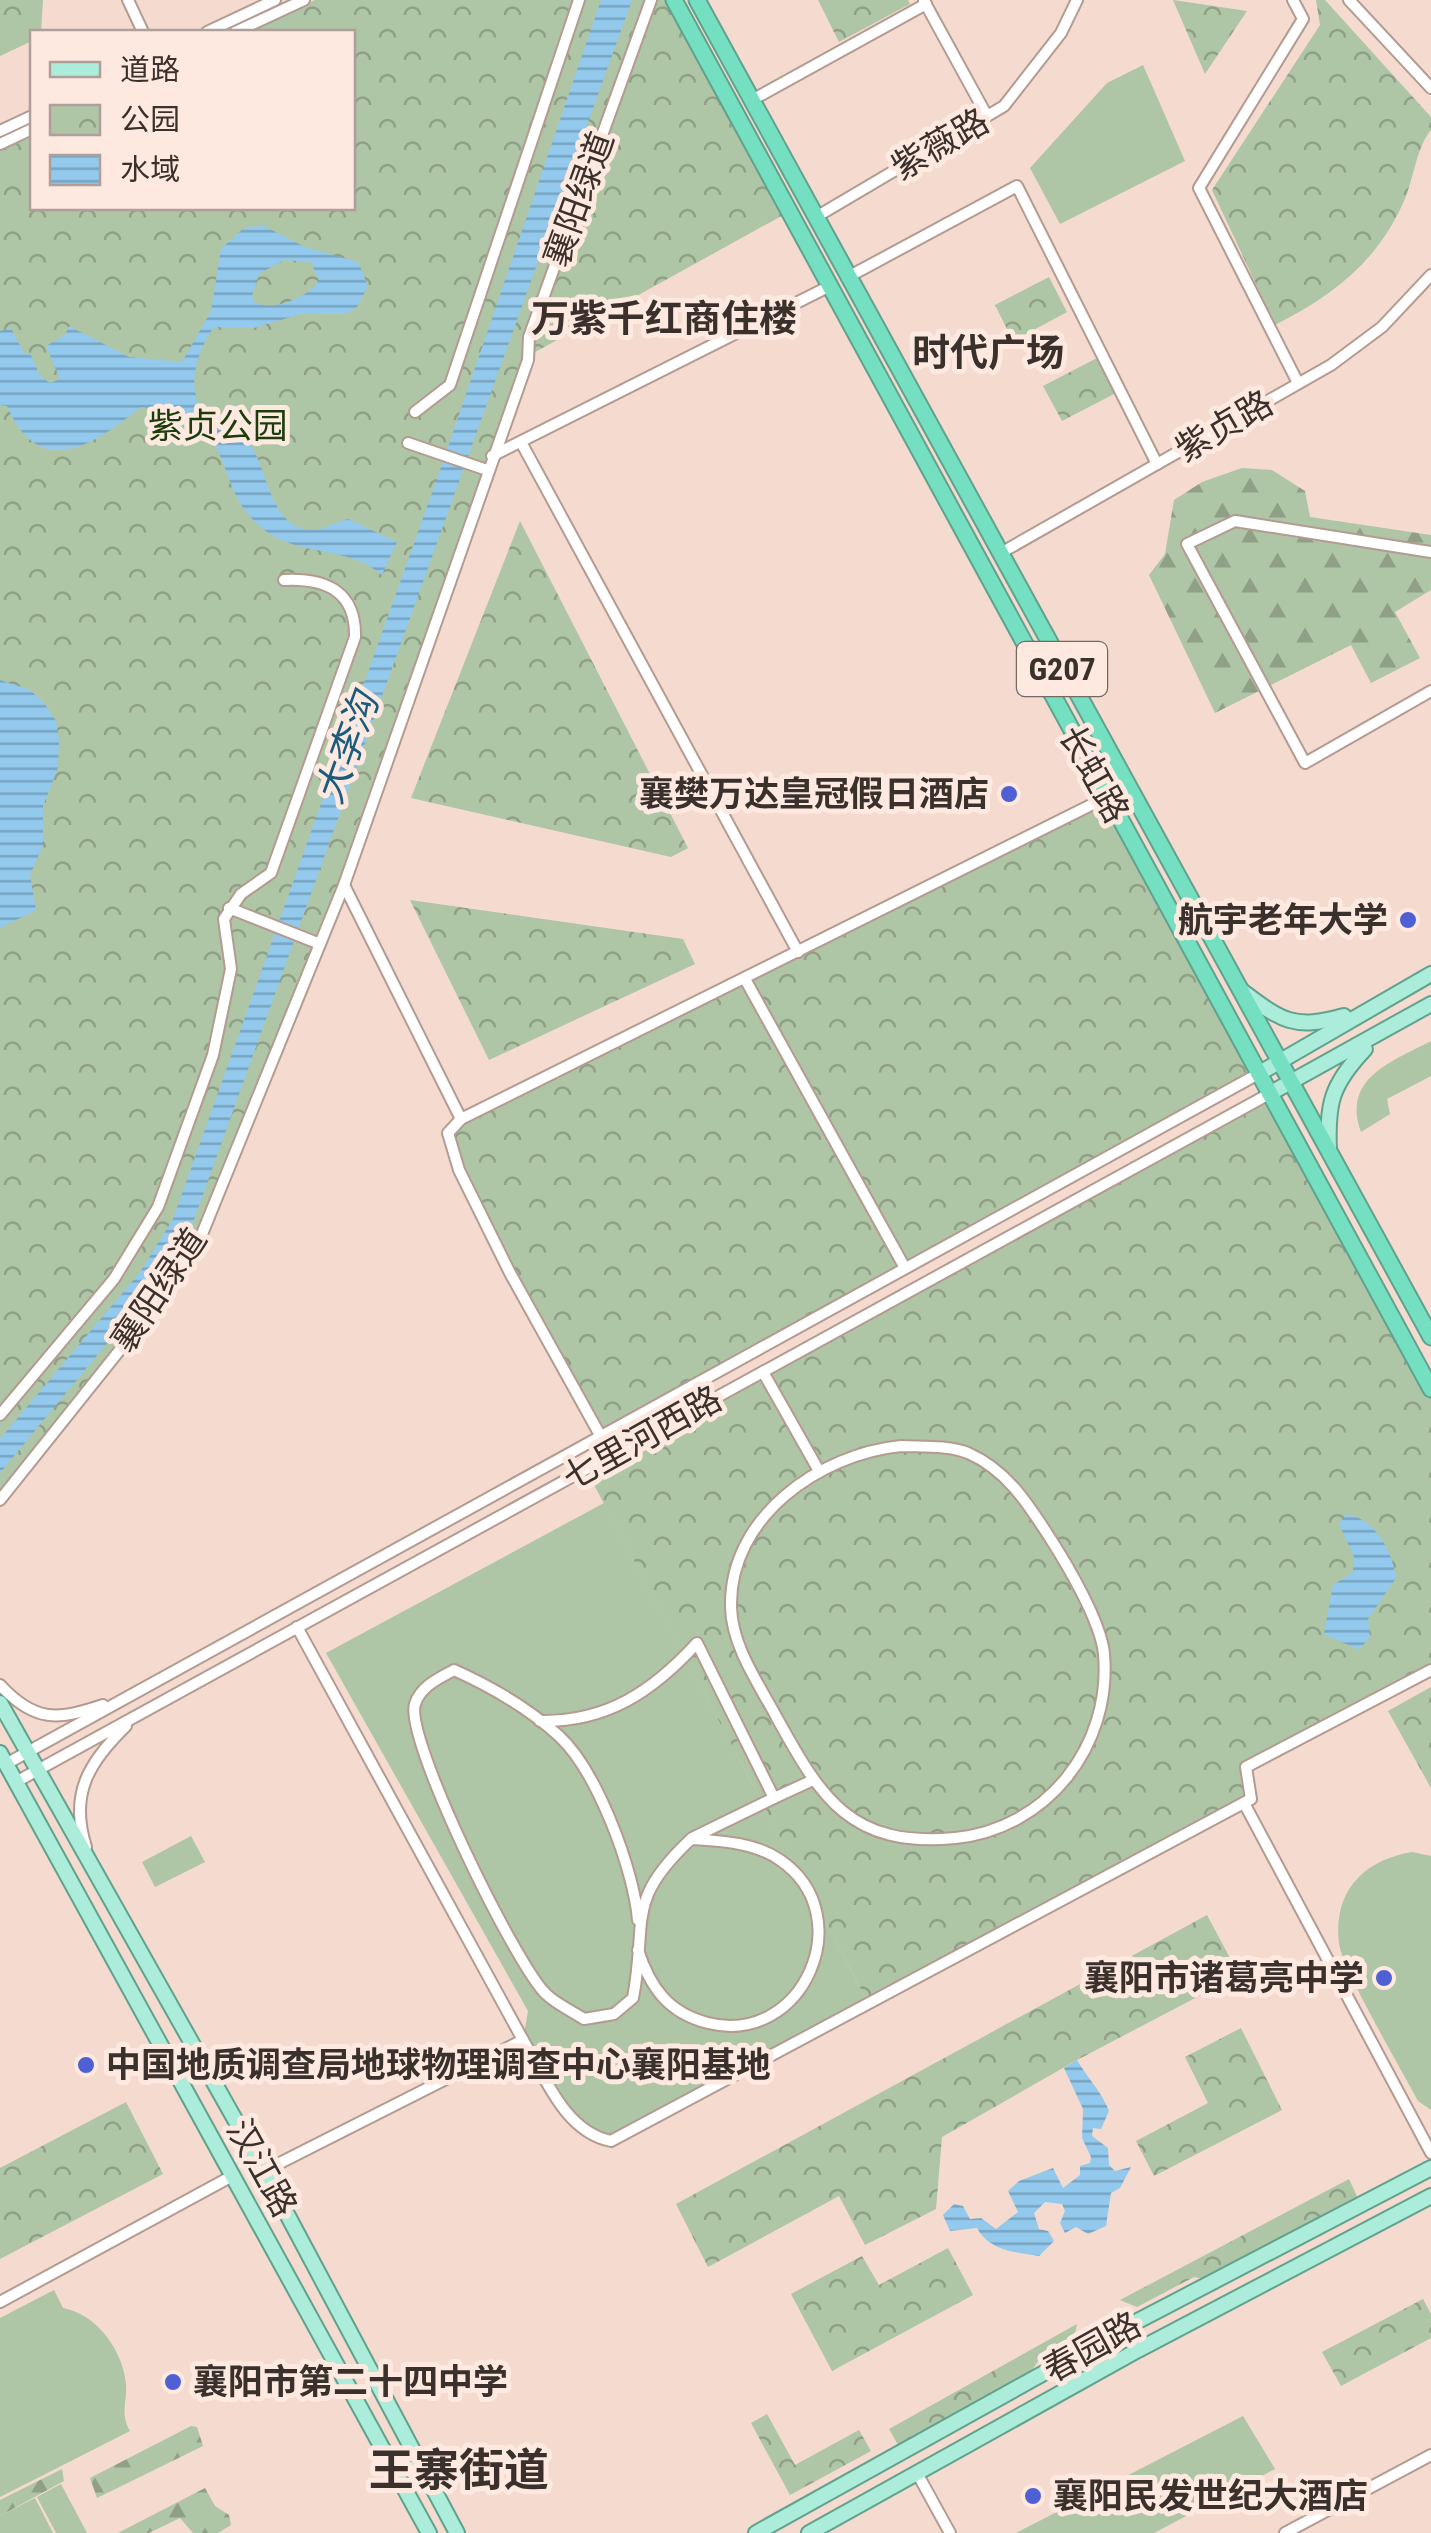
<svg xmlns="http://www.w3.org/2000/svg" width="1431" height="2533" viewBox="0 0 1431 2533" font-family="'Roboto Condensed','Noto Sans SC',sans-serif">
<style>
.green{fill:#aec5a6}
.forest{fill:url(#forest-firs)}
.park{fill:url(#park-crowns)}
.water{fill:url(#water-rules);fill-rule:evenodd}
.lines{fill:none;stroke-linecap:round;stroke-linejoin:round}
.minor-casing{stroke:#b49b91;stroke-width:14}
.major-casing{stroke:#60a28d;stroke-width:18}
.highway-casing{stroke:#60a28d;stroke-width:19}
.minor{stroke:#fff;stroke-width:10}
.major{stroke:#acecda;stroke-width:14}
.highway{stroke:#75e0c1;stroke-width:15}
.poi-dot{fill:#4f5fd4;stroke:#fee9e0;stroke-width:4}
.labels{text-anchor:middle;stroke-width:10;stroke-linejoin:round;paint-order:stroke}
.shield{fill:#fee9e0;stroke:#756862;stroke-width:2.5}
.shield-label{font-size:32px;font-weight:bold;fill:#3a302c}
.street-label{font-size:35px;fill:#3a302c;stroke:#fee9e0}
.park-label{font-size:35px;fill:#1c3d0b;stroke:#fee9e0}
.poi-label{font-size:35px;font-weight:bold;fill:#3a302c;stroke:#fee9e0;text-anchor:end}
.neighbourhood-label{font-size:38px;font-weight:bold;fill:#3a302c;stroke:#fee9e0}
.water-label{font-size:38px;font-style:italic;fill:#1b5b7e;stroke:#fee9e0}
.district-label{font-size:45px;font-weight:bold;fill:#3a302c;stroke:#fee9e0}
</style>
<defs>
<pattern id="forest-firs" width="22" height="20" patternUnits="userSpaceOnUse" patternTransform="scale(2.5)"><rect width="22" height="20" fill="#aec5a6"/><path d="M5 1l3.5 6h-7zM16 11l3.5 6h-7z" fill="#8fa087"/></pattern>
<pattern id="park-crowns" width="20" height="18" patternUnits="userSpaceOnUse" patternTransform="scale(2.5)"><rect width="20" height="18" fill="#aec5a6"/><path d="M2 6a3 3 0 1 1 6 0M12 15a3 3 0 1 1 6 0" fill="none" stroke="#8fa087"/></pattern>
<pattern id="water-rules" width="6" height="5" patternUnits="userSpaceOnUse" patternTransform="scale(2.5)"><rect width="6" height="5" fill="#92c9ed"/><path d="M0 2.5h6" fill="none" stroke="#78a4c0"/></pattern>
</defs>
<rect width="100%" height="100%" fill="#f4dacf"/>
<!-- green -->
<g class="green">
<path d="M1143,65L1185,161L1060,224L1030,168L1107,83Z"/>
<path d="M1431,1041V1076L1387,1099L1390,1114L1361,1132C1342,1078 1391,1062 1431,1041Z"/>
<path d="M604,1503L866,1999L611,2141L575,2124L523,2040L528,2011L326,1653Z"/>
<path d="M191,1836L205,1862L155,1887L142,1862Z"/>
<path d="M1412,1852L1431,1856V2110L1418,2101C1403,2072 1341,1967 1339,1943C1333,1891 1364,1860 1412,1852Z"/>
<path d="M54,2290L63,2308C97,2314 123,2351 126,2384C127,2404 120,2413 130,2431L0,2497V2318Z"/>
<path d="M1243,2416L1275,2469L1154,2533H1016Z"/>
<path d="M61,2484L87,2533H56L37,2497Z"/>
<path d="M35,2498L53,2533H0V2516Z"/>
</g>
<!-- forest -->
<g class="forest">
<path d="M1242,468L1272,470L1305,491L1310,517L1431,535V590L1395,612L1420,658L1371,683L1351,645L1215,713L1149,575L1165,554L1174,500L1202,482Z"/>
<path d="M191,2426L197,2427L203,2446L97,2498L90,2478Z"/>
<path d="M62,2469L64,2481L0,2516V2500Z"/>
<path d="M205,2488L215,2506L229,2515L231,2525L218,2533H193L180,2518L149,2533H118Z"/>
</g>
<!-- park -->
<g class="park">
<path d="M0,0H43L41,32H32V41L0,56Z"/>
<path d="M315,0H670L785,214L528,356L344,885L202,1234L0,1500V151L32,136V208H352V32H248Z"/>
<path d="M818,0H908L910,4L839,42Z"/>
<path d="M1173,0L1247,11L1205,74Z"/>
<path d="M1316,0H1325L1431,117V130C1417,147 1414,175 1406,196C1380,260 1334,295 1275,325L1212,190L1320,25Z"/>
<path d="M1049,277L1067,312L1013,341L995,305Z"/>
<path d="M1097,358L1116,393L1062,421L1043,386Z"/>
<path d="M520,521L688,848L671,857L411,798Z"/>
<path d="M1107,797L1258,1074L600,1435L459,1170L448,1133L461,1119Z"/>
<path d="M410,900L683,939L695,964L489,1060Z"/>
<path d="M1269,1094L1431,1389V1670L1247,1767L1251,1799L866,1999L583,1464Z"/>
<path d="M1431,1687V1788L1388,1711Z"/>
<path d="M1207,1915L1239,1975L1077,2060L942,2137L936,2209L865,2245L839,2196L708,2267L676,2204Z"/>
<path d="M1241,2028L1282,2110L1154,2176L1136,2141L1208,2103L1185,2057Z"/>
<path d="M126,2102L163,2174L0,2259V2168Z"/>
<path d="M1349,2179L1361,2205L1215,2281L1194,2277L1137,2307L1120,2300Z"/>
<path d="M948,2248L973,2295L832,2371L791,2294L862,2256L879,2285Z"/>
<path d="M1423,2299L1431,2314V2338L1341,2386L1322,2352Z"/>
<path d="M1077,2324L1074,2339L1039,2360L1020,2387L902,2452L889,2429Z"/>
<path d="M767,2414L795,2465L859,2430L871,2451L790,2495L751,2423Z"/>
</g>
<!-- water -->
<g class="water">
<path d="M601,0H632L191,1228L155,1285L0,1473V1439L140,1272L173,1219L439,473Z"/>
<path d="M264,226L305,247L358,262L368,286L357,307L346,314L304,313L254,328L214,327C196,351 182,399 211,420C224,430 239,429 250,444C268,470 270,527 310,530C321,531 336,522 348,519L397,542L382,575C346,544 299,558 263,529C206,483 248,424 141,407C94,445 40,482 7,406L0,405V331L11,328L24,353H30L40,376L50,383L60,379L46,346L65,335L69,326L129,357L182,362L211,311L221,249L245,227ZM284,260L311,262L319,281C306,298 275,311 255,303L252,296L259,274Z"/>
<path d="M0,680L30,690L44,703L56,721L59,740L58,768L43,806V845L30,875L36,910L0,928Z"/>
<path d="M1346,1514C1375,1519 1392,1550 1396,1578L1368,1619L1370,1637L1359,1650L1324,1634L1333,1585L1353,1572L1354,1557L1339,1524Z"/>
<path d="M1077,2060C1088,2079 1102,2092 1109,2111L1101,2129L1093,2128L1092,2136L1108,2148L1109,2165L1115,2171L1131,2167L1120,2188L1111,2193L1106,2226L1088,2234L1076,2227L1065,2233L1060,2223L1065,2211L1062,2204L1045,2202L1034,2213L1039,2229L1048,2231L1054,2241L1039,2256C1014,2252 990,2251 977,2228L950,2231L943,2215L954,2204L963,2206L970,2219L981,2218L996,2229L1018,2212L1008,2191L1019,2181L1053,2168L1063,2188L1080,2175V2166L1090,2163L1091,2157L1082,2138L1083,2109L1064,2068Z"/>
</g>
<g class="lines">
<!-- minor casing -->
<g class="minor-casing">
<g id="minor">
<path d="M128,0L143,32"/>
<path d="M1293,0L1303,19L1199,188L1298,383"/>
<path d="M1349,0L1431,88"/>
<path d="M924,1L987,116"/>
<path d="M207,32L275,0"/>
<path d="M235,32L304,0"/>
<path d="M752,100L926,4"/>
<path d="M0,131L32,116"/>
<path d="M0,144L32,129"/>
<path d="M816,217L1004,106L1061,33L1077,0"/>
<path d="M848,277L1017,186L1157,464"/>
<path d="M415,412L450,385L579,0"/>
<path d="M408,443L487,470"/>
<path d="M522,444L798,952"/>
<path d="M492,456L830,286"/>
<path d="M1431,552L1235,521L1187,544L1305,763L1431,691"/>
<path d="M999,554L1331,365L1382,327L1431,275"/>
<path d="M344,885L461,1119"/>
<path d="M229,908L320,944"/>
<path d="M745,979L905,1268"/>
<path d="M763,1372L819,1471"/>
<path d="M0,1415L114,1279L158,1207L213,1055L231,969L224,919L241,894L271,873L355,637C356,592 327,578 284,580"/>
<path d="M600,1435L510,1273L459,1170L448,1133L461,1119L1107,797"/>
<path d="M901,1446C922,1447 948,1445 968,1453C1007,1470 1028,1504 1050,1538C1068,1566 1101,1622 1104,1654C1112,1746 1047,1829 955,1838C851,1848 821,1798 777,1718C759,1684 732,1647 731,1607C729,1517 820,1454 901,1446Z"/>
<path d="M0,1500L131,1336L202,1234L344,885L528,360L529,337L651,0"/>
<path d="M297,1627L523,2040"/>
<path d="M0,1685C35,1723 58,1720 103,1705"/>
<path d="M540,1721C607,1722 652,1692 697,1643L774,1798L692,1838"/>
<path d="M6,1764L1258,1074"/>
<path d="M16,1782L1269,1094"/>
<path d="M774,1798L811,1781"/>
<path d="M1244,1803L1431,2153"/>
<path d="M86,1847C69,1794 89,1762 126,1726"/>
<path d="M638,1950C650,1987 668,2013 708,2023C803,2047 861,1915 780,1860C754,1842 721,1841 691,1839C624,1902 648,1919 633,1998L614,2014L584,2019C572,2011 556,2004 546,1994C517,1967 404,1739 415,1704C421,1686 438,1679 454,1670C492,1687 528,1708 559,1736C597,1771 634,1870 638,1920"/>
<path d="M264,2171L523,2040C545,2077 565,2132 611,2141L1251,1799L1246,1767L1431,1670"/>
<path d="M0,2302L234,2175"/>
<path d="M917,2473L950,2533"/>
<path d="M1285,2533L1431,2455"/>
</g>
</g>
<!-- major casing -->
<g class="major-casing">
<g id="major">
<path d="M1242,991C1282,1021 1294,1030 1344,1016"/>
<path d="M1258,1074L1431,974"/>
<path d="M1269,1094L1431,1004"/>
<path d="M1329,1151C1327,1103 1331,1085 1365,1049"/>
<path d="M0,1703L264,2171L457,2533"/>
<path d="M0,1753L429,2533"/>
<path d="M756,2533L1132,2324L1431,2168"/>
<path d="M809,2533L1138,2350L1431,2196"/>
</g>
</g>
<!-- highway casing -->
<g class="highway-casing">
<g id="highway">
<path d="M674,0L1431,1389"/>
<path d="M697,0L1431,1337"/>
</g>
</g>
<!-- minor -->
<use href="#minor" class="minor"/>
<!-- major -->
<use href="#major" class="major"/>
<!-- highway -->
<use href="#highway" class="highway"/>
</g>
<!-- markers -->
<g class="poi-dot">
<circle cx="1009" cy="794" r="10"/>
<circle cx="1408" cy="920" r="10"/>
<circle cx="1384" cy="1978" r="10"/>
<circle cx="86" cy="2065" r="10"/>
<circle cx="173" cy="2382" r="10"/>
<circle cx="1033" cy="2496" r="10"/>
</g>
<g class="labels">
<!-- shield labels -->
<rect class="shield" x="1017" y="642" width="90" height="54" rx="8"/>
<g class="shield-label">
<text x="1062" y="680">G207</text>
</g>
<!-- street labels -->
<g class="street-label">
<text transform="translate(940 144) rotate(-30)" y="12">紫薇路</text>
<text transform="translate(579 199) rotate(-70)" y="12">襄阳绿道</text>
<text transform="translate(1224 426) rotate(-30)" y="12">紫贞路</text>
<text transform="translate(1094 774) rotate(61)" y="12">长虹路</text>
<text transform="translate(159 1290) rotate(-56)" y="12">襄阳绿道</text>
<text transform="translate(642 1438) rotate(-29)" y="12">七里河西路</text>
<text transform="translate(262 2168) rotate(61)" y="12">汉江路</text>
<text transform="translate(1092 2347) rotate(-29)" y="12">春园路</text>
</g>
<!-- park labels -->
<g class="park-label">
<text x="218" y="438">紫贞公园</text>
</g>
<!-- poi labels -->
<g class="poi-label">
<text x="989" y="806">襄樊万达皇冠假日酒店</text>
<text x="1388" y="932">航宇老年大学</text>
<text x="1364" y="1990">襄阳市诸葛亮中学</text>
<text x="106" y="2077" text-anchor="start">中国地质调查局地球物理调查中心襄阳基地</text>
<text x="193" y="2394" text-anchor="start">襄阳市第二十四中学</text>
<text x="1053" y="2508" text-anchor="start">襄阳民发世纪大酒店</text>
</g>
<!-- neighbourhood labels -->
<g class="neighbourhood-label">
<text x="664" y="332">万紫千红商住楼</text>
<text x="988" y="366">时代广场</text>
</g>
<!-- water labels -->
<g class="water-label">
<text transform="translate(347 748) rotate(-70)" y="13">大李沟</text>
</g>
<!-- district labels -->
<g class="district-label">
<text x="459" y="2486">王寨街道</text>
</g>
</g>
<!-- legend -->
<rect x="30" y="30" width="325" height="180" fill="#fee9e0" stroke="#b09f98" stroke-width="2.5"/>
<rect x="50" y="62" width="50" height="15" fill="#acecda" stroke="#b09f98" stroke-width="2.5"/>
<text x="120" y="80" font-size="30" fill="#3a302c">道路</text>
<rect x="50" y="105" width="50" height="30" fill="url(#park-crowns)" stroke="#b09f98" stroke-width="2.5"/>
<text x="120" y="130" font-size="30" fill="#3a302c">公园</text>
<rect x="50" y="155" width="50" height="30" fill="url(#water-rules)" stroke="#b09f98" stroke-width="2.5"/>
<text x="120" y="180" font-size="30" fill="#3a302c">水域</text>
</svg>
